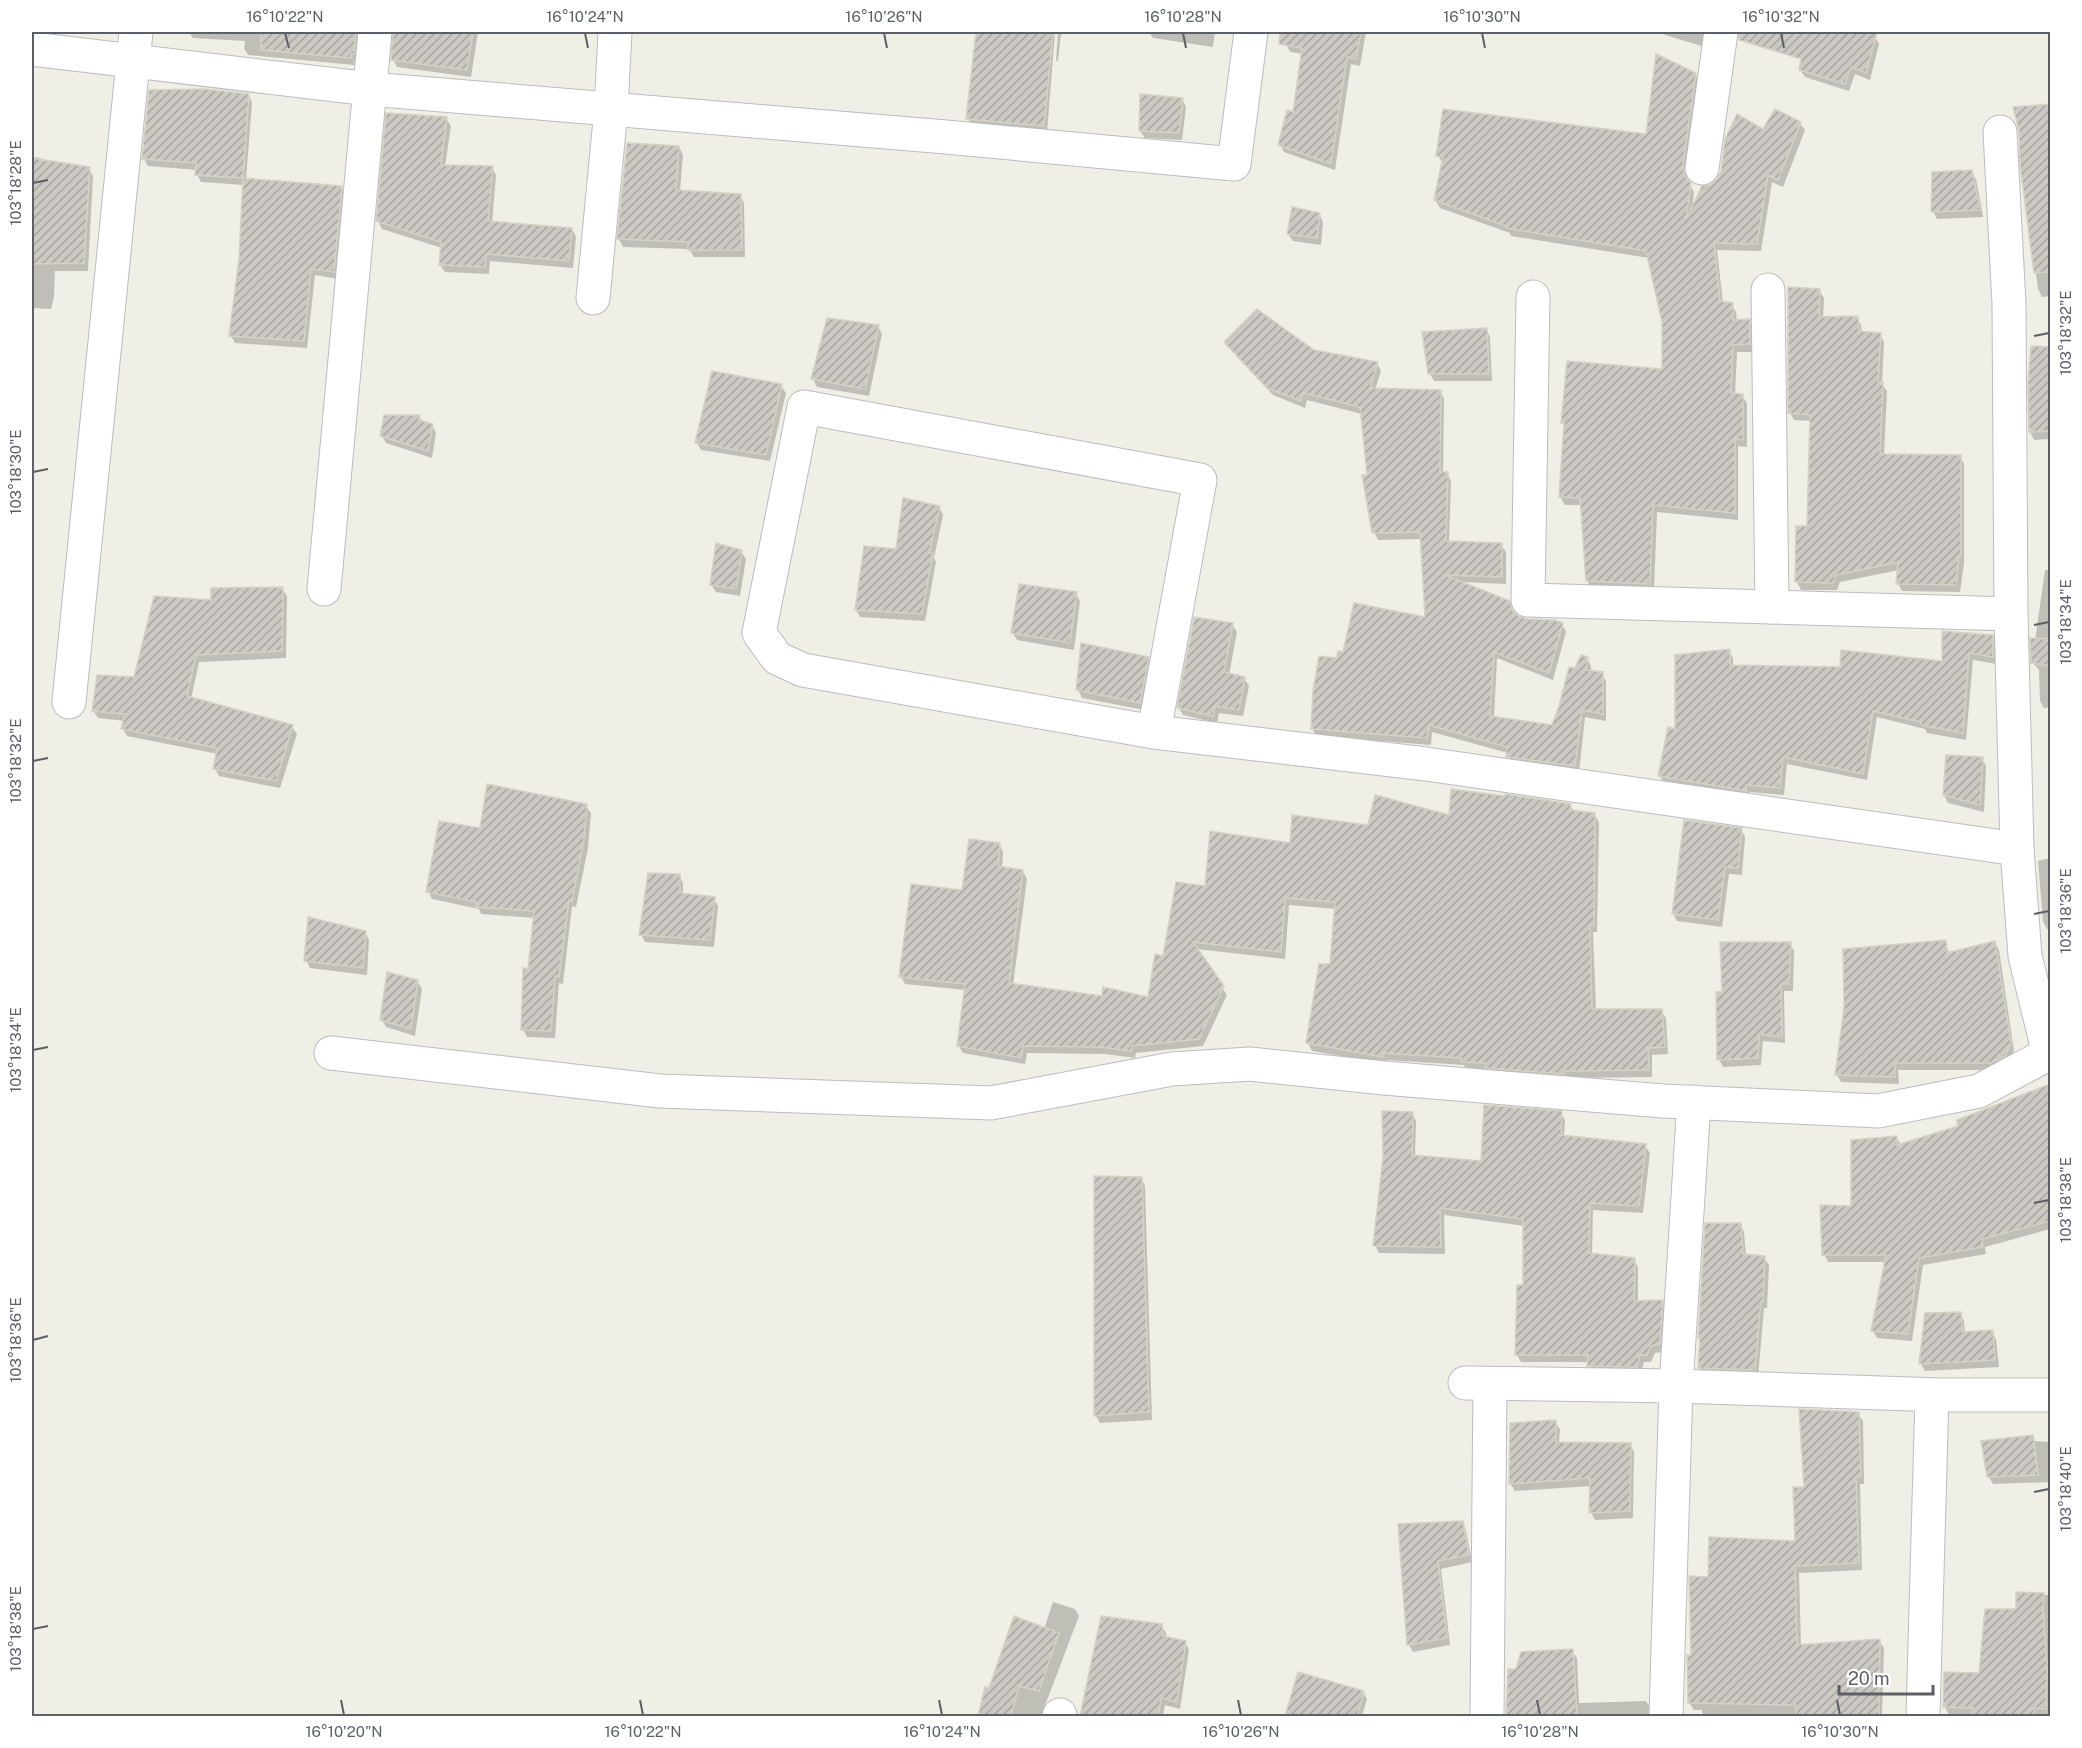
<svg xmlns="http://www.w3.org/2000/svg" width="2082" height="1748" viewBox="0 0 2082 1748" font-family="'Public Sans',sans-serif">
<style>
.shadow{fill:#0003}
.building{fill:url(#building-hatch);stroke:#d5d2c3;stroke-width:1.5}
.lines{fill:none;stroke-linecap:round;stroke-linejoin:round}
.street-casing{stroke:#babcc1;stroke-width:35}
.street{stroke:#fff;stroke-width:33}
.ticks{fill:none;stroke:#5d5f66;stroke-width:2}
.neatline{fill:none;stroke:#5d5f66;stroke-width:2}
.ticks-label{font-size:15px;text-anchor:middle;fill:#5d5f66}
</style>
<defs>
<pattern id="building-hatch" width="6" height="6" patternUnits="userSpaceOnUse" patternTransform="scale(1.5)"><rect width="6" height="6" fill="#cbc9c2"/><path d="M-1 1l2-2M0 6l6-6M5 7l2-2" fill="none" stroke="#a8a6a1"/></pattern>
</defs>
<rect width="100%" height="100%" fill="#f0efe5"/>
<!-- shadow -->
<g class="shadow">
<path d="M189,32H362L358,61H355L354,65L248,55L244,48L245,41L193,38Z"/>
<path d="M395,32H478L471,77L397,67L393,59Z"/>
<path d="M977,32H1055L1047,133L972,126L968,119Z"/>
<path d="M1058,32L1061,34L1058,61H1056Z"/>
<path d="M1149,32H1215L1213,47L1153,38Z"/>
<path d="M1288,32H1366L1360,66L1351,64L1335,170L1284,152L1280,145L1295,114L1303,54L1290,52L1286,44Z"/>
<path d="M1663,32H1708L1705,47L1665,35Z"/>
<path d="M1807,32H1861L1875,37L1879,44L1870,80L1855,74L1849,91L1805,77L1800,70Z"/>
<path d="M1695,74L1700,82L1687,174L1688,182L1694,192L1692,210L1710,186L1763,131L1800,123L1805,130L1783,187L1772,182L1761,251L1717,250L1723,303L1732,305L1736,312L1737,321H1749L1753,328V352H1737L1735,395L1742,396L1747,403V447L1738,446V520L1657,512L1654,591L1591,588L1587,580L1582,505H1565L1560,497L1565,427L1563,423L1663,371L1664,322L1649,258L1511,236L1510,233L1440,208L1435,200L1442,163L1438,155L1647,135Z"/>
<path d="M248,95L252,102L246,180L341,187L345,195L338,279L315,275L307,348L235,343L231,336L241,259L244,185L201,182L197,174V170L148,166L144,159Z"/>
<path d="M1182,99L1186,107L1182,140L1145,138L1140,131Z"/>
<path d="M2050,106V296L2042,297L2038,289L2022,164L2020,131L2015,109Z"/>
<path d="M446,118L451,126L445,166L492,168L496,175L492,223L572,229L576,237L573,268L490,261L489,274L445,272L440,265L442,248L382,229L378,221Z"/>
<path d="M628,145L679,147L683,155L680,191L740,195L744,203L745,257H694L689,249L623,247L619,239Z"/>
<path d="M32,157L41,158L43,161L89,169L93,176L88,271H55L54,297L51,309L32,308Z"/>
<path d="M1971,172L1976,179L1983,217L1937,219L1933,211Z"/>
<path d="M1319,214L1323,222L1321,245L1293,241L1288,234Z"/>
<path d="M1819,290L1824,298L1823,319L1857,318L1861,325L1862,333L1880,335L1884,342L1882,384L1887,391L1884,455L1960,457L1964,464V563L1960,592L1902,591L1898,583L1899,570L1840,582L1837,590H1801L1797,582V528L1808,527L1811,421L1794,420L1790,413Z"/>
<path d="M878,326L882,334L869,396L817,387L813,379Z"/>
<path d="M1486,330L1490,337L1492,381H1434L1430,374Z"/>
<path d="M1226,342L1314,352L1377,363L1381,371L1375,390L1440,391L1444,399L1443,473H1447L1451,481L1449,543L1501,545L1506,552V584L1460,582L1509,603L1514,614L1527,620L1562,624L1566,632L1553,680L1497,658L1494,718L1553,726L1576,670L1587,658L1591,666V672L1602,674L1606,681V721L1585,717L1579,773L1512,764L1508,753L1432,732L1431,745L1317,736L1312,729L1339,660L1345,654L1427,619L1422,539L1378,540L1374,532L1362,414L1307,400L1305,408L1273,395L1230,349Z"/>
<path d="M781,386L786,393L770,461L701,450L697,443Z"/>
<path d="M2030,392H2050V439L2034,440L2030,432Z"/>
<path d="M419,416L423,423L432,425L436,433L432,458L386,443L382,436Z"/>
<path d="M939,507L943,515L934,558L936,562L925,621L860,617L856,610L897,551Z"/>
<path d="M741,551L746,559L740,596L716,592L711,585Z"/>
<path d="M2045,570H2050V707L2044,708L2040,701L2039,670L2032,662Z"/>
<path d="M282,589L287,596L286,658L199,662L191,699L292,727L297,734L280,788L219,776L215,769L218,754L127,736L123,729L125,721L98,718L93,710L135,679L212,601Z"/>
<path d="M1076,594L1080,601L1074,650L1017,640L1012,632Z"/>
<path d="M1232,624L1237,632L1229,675L1244,678L1249,686L1243,716L1219,713L1217,723L1183,715L1179,708Z"/>
<path d="M1992,636L1996,644L1997,664L1973,660L1966,740L1927,733L1925,729L1877,717L1867,780L1787,764L1784,795L1750,792L1749,798L1664,784L1660,776L1677,731L1729,651L1733,658V666L1841,668L1944,663Z"/>
<path d="M1148,658L1152,666L1144,710L1082,698L1078,690Z"/>
<path d="M1982,759L1986,766L1984,812L1948,803L1944,795Z"/>
<path d="M1570,805L1574,812L1594,814L1599,822L1597,932H1593L1596,1011H1661L1666,1018L1668,1054L1652,1055V1077L1568,1078L1491,1075L1488,1070L1466,1069L1464,1065L1387,1060V1064L1312,1051L1308,1043L1331,965L1336,909L1289,905L1285,959L1196,949L1227,995L1203,1046L1136,1053L1135,1058L1105,1054L1027,1053L1025,1064L963,1053L958,1045L966,990L905,984L901,977L999,844L1003,852L1002,868L1023,871L1027,879L1013,985L1103,997L1149,999L1164,958L1206,888L1291,845L1369,826Z"/>
<path d="M586,806L591,813L588,848L576,907L572,906L563,984L559,983L555,1038L527,1037L523,1029L535,918L481,914L479,909L432,899L428,891L482,830Z"/>
<path d="M1741,830L1745,837L1742,875L1729,874L1722,927L1677,921L1673,914Z"/>
<path d="M2050,858V929H2047L2043,922L2038,861Z"/>
<path d="M679,875L683,883V895L714,899L718,906L714,947L645,942L641,935Z"/>
<path d="M365,932L369,940L367,975L310,968L306,960Z"/>
<path d="M1945,942L1950,954L1995,942L1999,950L2014,1051L2009,1063L1996,1070H1898L1899,1084L1841,1082L1837,1075Z"/>
<path d="M1790,944L1794,951L1793,991H1784L1785,1043L1763,1041L1761,1065L1723,1067L1719,1059L1724,994Z"/>
<path d="M417,981L422,989L415,1036L386,1027L382,1020Z"/>
<path d="M2050,1085V1229L1985,1247L1986,1254L1923,1265L1912,1341L1877,1338L1873,1331L1887,1262H1828L1824,1254L1896,1137L1901,1145L1960,1127L1959,1121Z"/>
<path d="M1561,1113L1565,1120L1564,1137L1645,1146L1650,1153L1643,1213L1593,1210L1592,1255L1634,1260L1638,1267V1302L1662,1301L1666,1309L1663,1352L1655,1353L1651,1362H1644L1641,1374L1593,1373L1589,1362H1521L1517,1355L1525,1287V1226L1444,1215L1445,1254L1379,1253L1375,1245L1412,1114L1416,1121L1415,1157L1483,1163Z"/>
<path d="M1095,1177L1141,1178L1145,1186L1152,1420L1100,1423L1096,1416Z"/>
<path d="M1740,1224L1744,1232L1746,1256L1764,1258L1769,1265L1767,1308H1764L1758,1377L1704,1375L1699,1368L1701,1341L1699,1338Z"/>
<path d="M1927,1314H1960L1964,1321L1965,1333L1992,1332L1996,1339L1999,1367L1925,1371L1921,1364Z"/>
<path d="M1858,1414L1863,1421L1864,1484H1860L1862,1570L1799,1573L1801,1646L1879,1641L1884,1648L1882,1716H1703L1702,1710H1694L1689,1702L1692,1656L1709,1579L1796,1542L1805,1489Z"/>
<path d="M1555,1422L1560,1429L1559,1443L1630,1445L1634,1452L1633,1518L1595,1520L1591,1512V1486L1515,1491L1510,1483Z"/>
<path d="M2032,1436L2035,1441L2050,1442V1482L1993,1484L1989,1477Z"/>
<path d="M1462,1522L1466,1530L1472,1562L1441,1569L1450,1645L1413,1652L1409,1645L1400,1526Z"/>
<path d="M2018,1594L2050,1595L2049,1716H1974L1949,1715L1945,1707L1981,1675L2017,1611Z"/>
<path d="M1053,1602L1075,1609L1079,1616L1041,1716H979L986,1689L990,1690L1044,1629Z"/>
<path d="M1102,1618L1161,1625L1166,1633V1639L1185,1642L1189,1650L1180,1709L1165,1705L1163,1716H1082Z"/>
<path d="M1572,1651L1577,1658L1579,1703L1646,1701L1650,1708V1716H1507L1509,1671L1517,1670Z"/>
<path d="M1299,1674L1363,1692L1367,1699L1362,1716H1287Z"/>
</g>
<!-- building -->
<g class="building">
<path d="M261,32H356L354,54H351V58L261,50Z"/>
<path d="M393,32H473L467,70L391,60Z"/>
<path d="M976,32H1053L1044,126L966,119Z"/>
<path d="M1280,32H1361L1356,59L1347,57L1331,164L1278,145L1287,110L1293,112L1302,48L1279,44Z"/>
<path d="M1739,32H1877L1866,73L1851,67L1845,84L1799,70L1801,59L1739,40Z"/>
<path d="M1656,54L1696,73L1683,165L1685,176L1691,183L1686,219L1702,186L1710,185L1717,179L1721,171L1725,139L1737,114L1763,129L1775,109L1801,122L1778,180L1768,175L1757,244L1714,243L1720,301L1733,303V320L1750,319V344L1733,345L1731,393L1743,394V440L1735,439V513L1653,505L1650,584L1586,581L1580,498L1559,497L1564,423H1561L1567,361L1662,369V322L1646,251L1506,228V226L1434,200L1443,156H1436L1443,109L1646,134Z"/>
<path d="M205,89L249,94L243,178L195,175L196,163L142,159L149,90Z"/>
<path d="M1140,94L1183,98L1179,133L1139,131Z"/>
<path d="M2050,104V272L2034,273L2020,164L2019,131L2013,107Z"/>
<path d="M386,113L447,117L441,165L493,166L488,221L572,228L569,261L486,254L485,267L439,265L441,242L376,221Z"/>
<path d="M627,143L679,146L676,190L741,194L742,250H688V242L617,239Z"/>
<path d="M32,158L90,167L84,263L32,264Z"/>
<path d="M1972,170L1980,210L1931,212L1932,172Z"/>
<path d="M243,178L342,186L334,272L311,269L304,341L229,336L239,259Z"/>
<path d="M1292,207L1320,213L1317,238L1287,234Z"/>
<path d="M1788,287L1820,289L1819,317L1858,316L1859,331L1881,333L1878,382H1883L1880,454L1961,455V556H1959L1956,585L1896,584L1898,562L1836,575L1833,583L1795,582L1796,526H1807L1810,415L1788,413Z"/>
<path d="M1257,309L1314,350L1378,362L1370,388L1441,390L1440,472H1448L1446,541L1502,543V577L1445,575L1510,601L1512,610L1519,616L1527,619L1554,620L1563,623L1549,673L1494,652L1490,716L1552,725L1559,706L1569,667L1575,668L1581,655L1588,657L1586,670L1603,672V714L1582,710L1575,766L1506,757L1507,747L1429,725L1427,738L1311,729L1313,691L1319,656L1337,658L1338,651L1343,652L1354,603L1425,617L1420,532L1372,533L1362,475H1367L1360,407L1303,393L1301,401L1267,388L1224,342Z"/>
<path d="M827,318L879,325L865,389L811,379Z"/>
<path d="M1487,328L1489,374H1428L1422,332Z"/>
<path d="M2031,346L2050,347V431L2029,432L2028,383Z"/>
<path d="M712,371L782,384L766,455L695,443Z"/>
<path d="M384,415H420L418,420L433,424L428,451L380,436Z"/>
<path d="M903,498L940,506L929,553H933L922,614L855,610L864,546L896,549Z"/>
<path d="M716,543L742,550L736,589L710,585Z"/>
<path d="M1019,584L1077,592L1070,643L1011,633Z"/>
<path d="M283,587L282,651L196,655L187,696L293,725L276,781L213,769L217,748L121,729L125,714L92,711L97,675L134,677L154,596L211,600V588Z"/>
<path d="M1194,617L1233,623L1224,672L1245,677L1239,710L1215,706L1213,716L1177,708Z"/>
<path d="M1942,631L1993,635V657L1969,653L1963,733L1921,725V722L1873,711L1863,774L1783,757L1780,788L1746,785V791L1658,776L1668,727L1675,729V655L1730,649V665L1840,667L1841,650L1942,661Z"/>
<path d="M2030,638L2050,639V666L2031,663Z"/>
<path d="M1081,643L1149,657L1140,703L1076,690Z"/>
<path d="M1946,755L1983,757L1980,805L1943,795Z"/>
<path d="M487,784L587,804L584,839L572,901L569,900L559,977L555,976L551,1031L521,1030L523,968L528,969L534,911L476,907V902L426,892L439,821L480,828Z"/>
<path d="M1451,789L1505,796V794L1571,804L1570,810L1595,813L1594,926L1590,925L1592,1009H1662L1665,1047L1648,1048L1649,1070L1564,1071V1074L1485,1068V1063L1461,1062V1058L1383,1053V1057L1306,1043L1319,964H1330L1335,902L1285,898L1281,952L1193,942L1224,986L1199,1039L1132,1046L1131,1051L1100,1047L1023,1046L1021,1058L957,1046L965,984L899,977L911,884L962,890L969,839L1000,843L998,866L1023,870L1009,983L1102,996L1103,987L1148,997L1155,954L1163,956L1176,882L1205,886L1210,831L1290,843L1292,815L1368,825L1375,795L1449,815Z"/>
<path d="M1684,820L1742,828L1738,868L1725,867L1718,920L1672,914Z"/>
<path d="M648,873L680,874V893L715,897L710,940L639,935Z"/>
<path d="M308,917L366,931L363,968L304,961Z"/>
<path d="M1946,940L1947,953L1995,941L2011,1043L2005,1056L1991,1063H1895V1077L1835,1075L1844,1008L1843,949Z"/>
<path d="M1720,942H1791L1789,984H1781L1782,1037L1759,1034L1758,1058L1717,1060L1716,992H1722Z"/>
<path d="M387,972L418,980L411,1029L380,1020Z"/>
<path d="M2050,1084V1221L1982,1239L1983,1247L1919,1258L1908,1334L1871,1331L1886,1255H1822L1820,1205L1851,1206V1140L1897,1136V1145L1958,1126L1957,1120Z"/>
<path d="M1484,1105L1562,1111L1561,1135L1646,1144L1639,1206L1590,1203L1589,1253L1635,1258L1634,1301L1663,1300L1660,1344L1651,1346L1647,1355H1640L1637,1367L1587,1366L1588,1355H1515L1517,1285H1523V1219L1440,1208L1441,1247L1373,1246L1383,1157L1382,1111L1413,1112L1412,1155L1481,1161Z"/>
<path d="M1094,1176L1142,1177L1149,1412L1094,1416Z"/>
<path d="M1705,1223H1741L1743,1254L1765,1256L1763,1301H1761L1755,1370L1698,1368L1700,1338H1698Z"/>
<path d="M1961,1312L1963,1332L1993,1330L1995,1360L1919,1364L1925,1313Z"/>
<path d="M1799,1409L1859,1412L1861,1477H1856L1859,1563L1795,1566L1797,1645L1880,1639L1879,1716H1796V1705L1688,1703L1687,1655H1691L1689,1576L1708,1577L1709,1537L1795,1541L1793,1487H1804Z"/>
<path d="M1556,1420V1442L1631,1443L1630,1511L1589,1513L1590,1478L1509,1484L1510,1423Z"/>
<path d="M2033,1435L2038,1475L1987,1477L1981,1441Z"/>
<path d="M1463,1521L1469,1555L1438,1561L1447,1638L1407,1645L1398,1524Z"/>
<path d="M2016,1592L2044,1593L2043,1610L2047,1666L2046,1709L2034,1708V1716H1972L1973,1708L1943,1707L1944,1672L1979,1673L1985,1609H2016Z"/>
<path d="M1014,1616L1059,1633L1039,1691L1019,1686L1011,1716H978L985,1687L989,1688Z"/>
<path d="M1101,1616L1162,1624L1163,1636L1186,1641L1177,1702L1161,1698L1158,1716H1080Z"/>
<path d="M1573,1649L1577,1716H1506L1508,1669H1516L1521,1652Z"/>
<path d="M1298,1672L1364,1691L1357,1716H1285Z"/>
</g>
<g class="lines">
<!-- street casing -->
<g class="street-casing">
<g id="street">
<path d="M32,49L370,89L946,137L1234,164L1251,32"/>
<path d="M2000,132L2009,304L2011,614L2017,849L2025,956L2049,1054"/>
<path d="M1702,168L1721,32"/>
<path d="M1768,290L1772,607"/>
<path d="M1533,297L1528,600L2011,614"/>
<path d="M593,298L611,109L615,32"/>
<path d="M324,589L375,32"/>
<path d="M69,702L136,32"/>
<path d="M1154,732L1200,480L804,407L759,633L777,658L803,670L1154,732L1426,764L2017,849"/>
<path d="M331,1053L660,1091L991,1103L1172,1069L1250,1064L1384,1078L1663,1101L1878,1111L1979,1091L2050,1053"/>
<path d="M1465,1383L1676,1386L1940,1395H2050"/>
<path d="M1059,1716L1060,1715"/>
<path d="M1487,1716L1490,1384"/>
<path d="M1666,1716L1676,1386L1694,1102"/>
<path d="M1923,1716L1932,1395"/>
</g>
</g>
<!-- street -->
<use href="#street" class="street"/>
</g>
<!-- ticks -->
<path class="ticks" d="M285,33L289,48M585,33L588,48M884,33L887,48M1183,33L1186,48M1482,33L1485,48M1781,33L1784,48M33,183L48,180M2034,336L2049,333M33,472L48,469M2034,625L2049,622M33,761L48,758M2034,914L2049,911M33,1050L48,1047M2034,1203L2049,1200M33,1340L48,1336M2034,1492L2049,1489M33,1629L48,1626M341,1700L344,1715M640,1700L643,1715M939,1700L942,1715M1238,1700L1241,1715M1537,1700L1540,1715M1837,1700L1840,1715"/>
<!-- border -->
<rect width="2082" height="1748" fill="none" stroke="#ffffff" stroke-width="66"/>
<!-- scale -->
<path d="M1839 1685v9h94v-9" fill="none" stroke="#5d5f66" stroke-width="3"/>
<text x="1848" y="1685" font-size="18" fill="#5d5f66" stroke="#ffffff" stroke-width="4.5" paint-order="stroke">20 m</text>
<rect x="33" y="33" width="2016" height="1682" class="neatline"/>
<g class="ticks-label">
<text x="285" y="22">16°10'22"N</text>
<text x="585" y="22">16°10'24"N</text>
<text x="884" y="22">16°10'26"N</text>
<text x="1183" y="22">16°10'28"N</text>
<text x="1482" y="22">16°10'30"N</text>
<text x="1781" y="22">16°10'32"N</text>
<text transform="translate(16 183) rotate(-90)" y="5">103°18'28"E</text>
<text transform="translate(2066 333) rotate(-90)" y="5">103°18'32"E</text>
<text transform="translate(16 472) rotate(-90)" y="5">103°18'30"E</text>
<text transform="translate(2066 622) rotate(-90)" y="5">103°18'34"E</text>
<text transform="translate(16 761) rotate(-90)" y="5">103°18'32"E</text>
<text transform="translate(2066 911) rotate(-90)" y="5">103°18'36"E</text>
<text transform="translate(16 1050) rotate(-90)" y="5">103°18'34"E</text>
<text transform="translate(2066 1200) rotate(-90)" y="5">103°18'38"E</text>
<text transform="translate(16 1340) rotate(-90)" y="5">103°18'36"E</text>
<text transform="translate(2066 1489) rotate(-90)" y="5">103°18'40"E</text>
<text transform="translate(16 1629) rotate(-90)" y="5">103°18'38"E</text>
<text x="344" y="1737">16°10'20"N</text>
<text x="643" y="1737">16°10'22"N</text>
<text x="942" y="1737">16°10'24"N</text>
<text x="1241" y="1737">16°10'26"N</text>
<text x="1540" y="1737">16°10'28"N</text>
<text x="1840" y="1737">16°10'30"N</text>
</g>
</svg>
